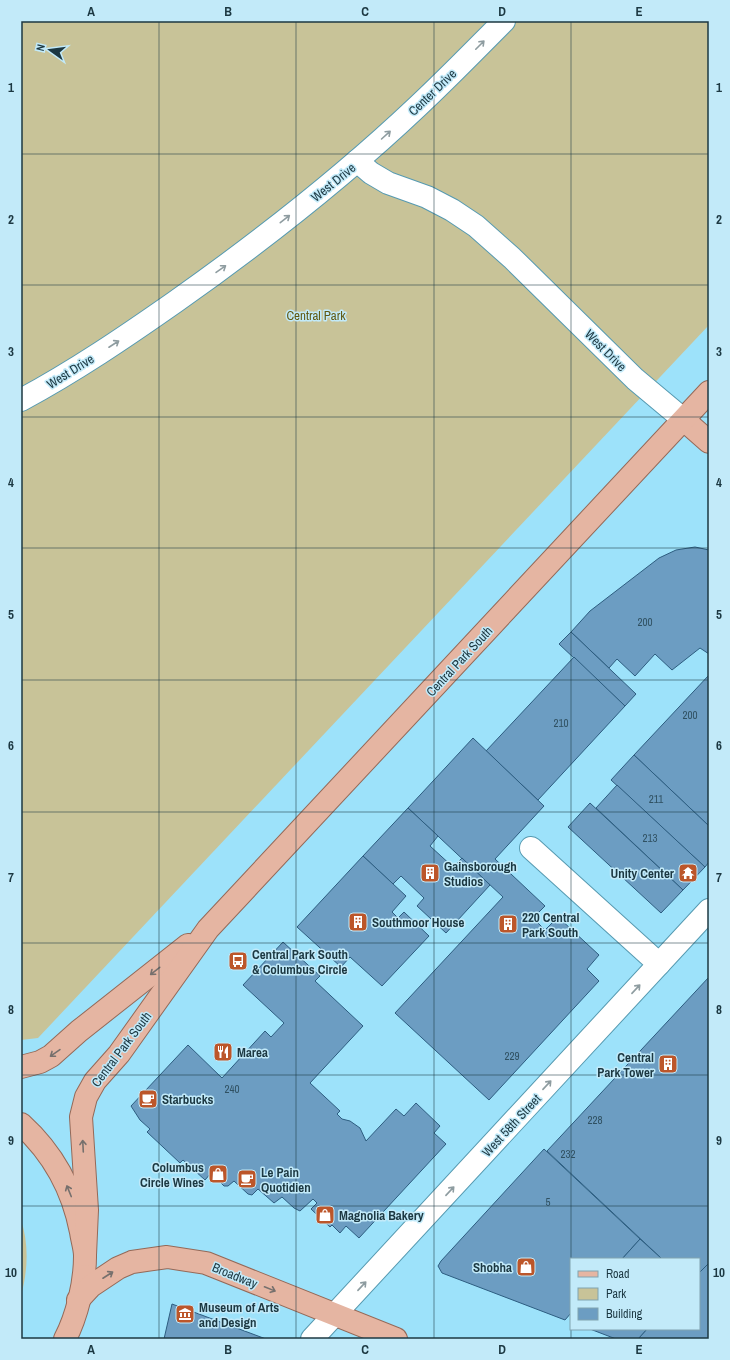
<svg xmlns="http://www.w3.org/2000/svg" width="730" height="1360" viewBox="0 0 730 1360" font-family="'Archivo Narrow',sans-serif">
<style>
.green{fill:#c8c398}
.building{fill:#6c9dc2;stroke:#2d5d80}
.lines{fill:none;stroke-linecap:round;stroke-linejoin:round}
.minor-casing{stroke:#569ab1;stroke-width:24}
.major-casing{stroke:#946958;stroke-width:24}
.minor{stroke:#fff;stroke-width:22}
.major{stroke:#e5b5a2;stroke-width:22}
.oneway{stroke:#8e9ca0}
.oneway2{stroke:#76706d}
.grid{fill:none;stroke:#1c3842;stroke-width:1;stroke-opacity:0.55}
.labels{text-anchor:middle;stroke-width:3;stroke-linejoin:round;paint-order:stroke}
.number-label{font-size:11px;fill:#305162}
.street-label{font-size:13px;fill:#1c3842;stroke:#c2eaf9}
.park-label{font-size:13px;fill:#605810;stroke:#c2eaf9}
.poi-label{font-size:13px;font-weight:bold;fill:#1c3842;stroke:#c2eaf9;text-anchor:start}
.neatline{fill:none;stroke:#1c3842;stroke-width:1.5}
.grid-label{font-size:13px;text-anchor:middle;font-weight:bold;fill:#1c3842}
</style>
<rect width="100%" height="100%" fill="#9de2fa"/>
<!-- green -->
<g class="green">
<path d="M21,21H709V325L38,1038L21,1040Z"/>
<path d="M21,1220C29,1244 28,1271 21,1295Z"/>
</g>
<!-- building -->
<g class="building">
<path d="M695,547L709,550V654L700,648L672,670L655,654L635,676L617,659L609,668L571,632L590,611L659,558L676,550Z"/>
<path d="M571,632L636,694L625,706L559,644Z"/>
<path d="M574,657L625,706L538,800L486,751Z"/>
<path d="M709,675V826L634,755Z"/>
<path d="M473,738L544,806L495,859L545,906L533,918L545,930L558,917L599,955L587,969L599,981L489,1100L395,1013L503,897L408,808Z"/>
<path d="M634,755L709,826V862L705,867L611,780Z"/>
<path d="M617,785L705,867L683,890L596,808Z"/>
<path d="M590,803L683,890L661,913L568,827Z"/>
<path d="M408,808L438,836L430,846L453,867L462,858L490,885L446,933L417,906L424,898L401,876L393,884L363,856Z"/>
<path d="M363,856L406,896L392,912L398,918L404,912L429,936L382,986L350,957L341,967L297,927Z"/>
<path d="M283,942L320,976L315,981L363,1026L310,1083L340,1111L337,1114L342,1119L350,1121L360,1128L366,1141L396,1109L404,1116L416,1103L440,1126L434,1133L446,1144L359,1238L346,1226L340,1233L332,1225L330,1227L311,1209L317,1203L313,1199L300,1211L294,1208L282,1197L274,1203L258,1189L252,1195L248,1194L234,1181L228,1186H224L211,1173L205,1180L183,1160L180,1163L147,1132L150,1129L140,1120L131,1106L188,1045L222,1078L265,1031L271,1037L284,1023L243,985Z"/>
<path d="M709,977V1263L699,1273V1259H662L547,1151Z"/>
<path d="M544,1149L640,1239L622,1259H571V1313L565,1320L442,1273L438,1266L441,1261Z"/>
<path d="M640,1239L662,1259H622Z"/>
<path d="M709,1263V1339H638L647,1329H699V1273Z"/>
<path d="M172,1304L266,1339H164Z"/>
<path d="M590,1329H647L638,1339H616Z"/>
</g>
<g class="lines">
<!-- minor casing -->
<g class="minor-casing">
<g id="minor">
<path d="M357,161L371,173L388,183L427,197L452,210L476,226L512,258L635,379L684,420"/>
<path d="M21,400C75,371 125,337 175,302C260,242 342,178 418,106C447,79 475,50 504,21"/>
<path d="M531,848L659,964"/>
<path d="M312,1339L709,910"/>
</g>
</g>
<!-- major casing -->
<g class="major-casing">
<g id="major">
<path d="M684,420L709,442"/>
<path d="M21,1067L40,1062L51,1056L79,1031L188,945"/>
<path d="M21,1124C53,1153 73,1190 81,1232C82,1240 85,1248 85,1256C85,1283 77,1316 65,1339"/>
<path d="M85,1255L87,1210L81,1117L86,1097L95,1081L119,1054L208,929L709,392"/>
<path d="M78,1300L91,1286L118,1268L132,1262L167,1257L206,1263L396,1339"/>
</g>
</g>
<!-- minor -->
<use href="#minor" class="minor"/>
<!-- major -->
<use href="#major" class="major"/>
</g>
<!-- one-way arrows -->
<defs><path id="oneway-shaft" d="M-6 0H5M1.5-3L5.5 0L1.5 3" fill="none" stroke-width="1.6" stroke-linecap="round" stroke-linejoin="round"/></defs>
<g class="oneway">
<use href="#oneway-shaft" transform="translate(480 45) rotate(-45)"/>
<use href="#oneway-shaft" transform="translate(386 135) rotate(-42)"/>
<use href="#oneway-shaft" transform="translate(285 219) rotate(-38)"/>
<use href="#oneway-shaft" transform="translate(221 269) rotate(-35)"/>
<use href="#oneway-shaft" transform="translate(114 344) rotate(-33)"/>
<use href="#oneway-shaft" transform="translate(636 989) rotate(-47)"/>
<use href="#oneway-shaft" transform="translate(547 1085) rotate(-47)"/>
<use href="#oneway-shaft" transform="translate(450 1191) rotate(-47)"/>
<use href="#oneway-shaft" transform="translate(362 1286) rotate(-47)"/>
</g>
<g class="oneway2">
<use href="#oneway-shaft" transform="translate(155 971) rotate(142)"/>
<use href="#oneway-shaft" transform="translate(55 1053) rotate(145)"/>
<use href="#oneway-shaft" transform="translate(83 1146) rotate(-93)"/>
<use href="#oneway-shaft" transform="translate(69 1191) rotate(-112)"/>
<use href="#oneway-shaft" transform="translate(108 1275) rotate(-33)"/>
<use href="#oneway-shaft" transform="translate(270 1289) rotate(22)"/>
</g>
<!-- grid -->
<path class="grid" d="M159,21V1339M296,21V1339M434,21V1339M571,21V1339M21,154H709M21,285H709M21,417H709M21,548H709M21,680H709M21,812H709M21,943H709M21,1075H709M21,1206H709"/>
<!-- icons -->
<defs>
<g id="building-square" transform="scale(1)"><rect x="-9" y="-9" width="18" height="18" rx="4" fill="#bc562a" stroke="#c2eaf9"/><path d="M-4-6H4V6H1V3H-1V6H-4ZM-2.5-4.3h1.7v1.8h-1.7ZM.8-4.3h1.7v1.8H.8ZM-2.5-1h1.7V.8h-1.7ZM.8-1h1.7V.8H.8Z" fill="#fff"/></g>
<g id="temple-square" transform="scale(1)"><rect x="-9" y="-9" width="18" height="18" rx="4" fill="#bc562a" stroke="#c2eaf9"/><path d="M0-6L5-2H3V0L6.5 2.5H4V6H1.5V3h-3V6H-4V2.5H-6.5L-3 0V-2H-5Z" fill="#fff"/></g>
<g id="bus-square" transform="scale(1)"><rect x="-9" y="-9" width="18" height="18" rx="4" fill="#bc562a" stroke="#c2eaf9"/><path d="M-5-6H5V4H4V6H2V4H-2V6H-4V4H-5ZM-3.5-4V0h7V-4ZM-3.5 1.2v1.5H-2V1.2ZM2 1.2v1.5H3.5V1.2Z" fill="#fff"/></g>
<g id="restaurant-square" transform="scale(1)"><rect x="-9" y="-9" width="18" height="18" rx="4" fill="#bc562a" stroke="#c2eaf9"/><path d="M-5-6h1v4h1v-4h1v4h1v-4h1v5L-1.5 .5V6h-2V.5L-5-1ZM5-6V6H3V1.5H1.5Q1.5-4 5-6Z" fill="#fff"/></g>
<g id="cafe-square" transform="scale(1)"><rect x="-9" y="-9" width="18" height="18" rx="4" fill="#bc562a" stroke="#c2eaf9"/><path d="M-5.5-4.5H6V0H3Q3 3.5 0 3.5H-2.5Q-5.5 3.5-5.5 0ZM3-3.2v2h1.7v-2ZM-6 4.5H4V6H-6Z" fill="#fff"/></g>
<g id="shop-square" transform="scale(1)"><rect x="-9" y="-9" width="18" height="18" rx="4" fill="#bc562a" stroke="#c2eaf9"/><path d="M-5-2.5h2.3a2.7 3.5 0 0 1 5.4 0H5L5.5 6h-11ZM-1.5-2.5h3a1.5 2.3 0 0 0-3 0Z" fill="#fff"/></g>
<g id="museum-square" transform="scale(1)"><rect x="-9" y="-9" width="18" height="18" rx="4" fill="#bc562a" stroke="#c2eaf9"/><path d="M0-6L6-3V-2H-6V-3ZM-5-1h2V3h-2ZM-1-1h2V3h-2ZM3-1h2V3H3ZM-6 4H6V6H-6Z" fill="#fff"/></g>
</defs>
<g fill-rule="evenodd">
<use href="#building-square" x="430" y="873"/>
<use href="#temple-square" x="688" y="873"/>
<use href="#building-square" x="358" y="922"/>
<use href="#building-square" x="508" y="924"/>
<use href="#bus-square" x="238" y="961"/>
<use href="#restaurant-square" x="223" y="1052"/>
<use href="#building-square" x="668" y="1064"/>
<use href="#cafe-square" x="148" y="1099"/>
<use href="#shop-square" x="218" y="1174"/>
<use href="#cafe-square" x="247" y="1179"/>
<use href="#shop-square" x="325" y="1215"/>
<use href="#shop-square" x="526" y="1267"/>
<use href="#museum-square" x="185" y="1314"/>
</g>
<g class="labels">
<!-- number labels -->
<g class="number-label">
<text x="645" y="626">200</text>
<text x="690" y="719">200</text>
<text x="561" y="727">210</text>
<text x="656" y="803">211</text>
<text x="650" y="842">213</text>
<text x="512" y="1060">229</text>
<text x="232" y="1093">240</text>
<text x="595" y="1124">228</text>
<text x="568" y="1158">232</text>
<text x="548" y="1206">5</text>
</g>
<!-- street labels -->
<g class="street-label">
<text transform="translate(432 92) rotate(-44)" y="5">Center Drive</text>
<text transform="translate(333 182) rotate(-39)" y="5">West Drive</text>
<text transform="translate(606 350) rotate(45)" y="5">West Drive</text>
<text transform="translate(70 371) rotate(-32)" y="5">West Drive</text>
<text transform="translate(459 661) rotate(-47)" y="5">Central Park South</text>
<text transform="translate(121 1049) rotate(-53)" y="5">Central Park South</text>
<text transform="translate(511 1125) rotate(-47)" y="5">West 58th Street</text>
<text transform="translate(235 1275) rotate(22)" y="5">Broadway</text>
</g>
<!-- park labels -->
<g class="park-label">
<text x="316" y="320">Central Park</text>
</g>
<!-- poi labels -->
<g class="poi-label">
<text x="444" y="871">Gainsborough<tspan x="444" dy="15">Studios</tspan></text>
<text x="674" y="878" text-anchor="end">Unity Center</text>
<text x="522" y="922">220 Central<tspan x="522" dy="15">Park South</tspan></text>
<text x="372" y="927">Southmoor House</text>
<text x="252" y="959">Central Park South<tspan x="252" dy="15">&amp; Columbus Circle</tspan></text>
<text x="237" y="1057">Marea</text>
<text x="654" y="1062" text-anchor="end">Central<tspan x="654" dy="15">Park Tower</tspan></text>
<text x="162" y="1104">Starbucks</text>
<text x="204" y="1172" text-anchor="end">Columbus<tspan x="204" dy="15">Circle Wines</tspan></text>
<text x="261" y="1177">Le Pain<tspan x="261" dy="15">Quotidien</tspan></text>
<text x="339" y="1220">Magnolia Bakery</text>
<text x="512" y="1272" text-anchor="end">Shobha</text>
<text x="199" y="1312">Museum of Arts<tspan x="199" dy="15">and Design</tspan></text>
</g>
</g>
<!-- border -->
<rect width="730" height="1360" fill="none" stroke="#c2eaf9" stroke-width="44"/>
<!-- legend -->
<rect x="570" y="1258" width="130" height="72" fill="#c2eaf9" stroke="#80a3b0"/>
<rect x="578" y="1271" width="20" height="6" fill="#e5b5a2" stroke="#80a3b0"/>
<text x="606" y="1278" font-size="12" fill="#1c3842">Road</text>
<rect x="578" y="1288" width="20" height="12" fill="#c8c398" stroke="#80a3b0"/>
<text x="606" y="1298" font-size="12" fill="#1c3842">Park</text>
<rect x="578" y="1308" width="20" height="12" fill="#6c9dc2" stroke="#80a3b0"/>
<text x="606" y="1318" font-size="12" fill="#1c3842">Building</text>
<!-- north arrow -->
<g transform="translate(50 50) rotate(284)" stroke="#c2eaf9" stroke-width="3" paint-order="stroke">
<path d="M0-3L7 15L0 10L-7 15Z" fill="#1c3842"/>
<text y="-6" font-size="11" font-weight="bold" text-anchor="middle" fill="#1c3842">N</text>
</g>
<rect x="22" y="22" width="686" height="1316" class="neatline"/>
<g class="grid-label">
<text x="91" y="16">A</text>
<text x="228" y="16">B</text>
<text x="365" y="16">C</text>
<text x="502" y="16">D</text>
<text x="639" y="16">E</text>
<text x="11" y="92">1</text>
<text x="719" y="92">1</text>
<text x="11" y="224">2</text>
<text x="719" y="224">2</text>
<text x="11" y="356">3</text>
<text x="719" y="356">3</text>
<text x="11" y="487">4</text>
<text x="719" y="487">4</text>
<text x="11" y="619">5</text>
<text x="719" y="619">5</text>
<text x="11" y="750">6</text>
<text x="719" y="750">6</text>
<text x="11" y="882">7</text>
<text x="719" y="882">7</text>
<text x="11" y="1014">8</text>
<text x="719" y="1014">8</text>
<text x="11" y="1145">9</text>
<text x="719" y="1145">9</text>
<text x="11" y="1277">10</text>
<text x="719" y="1277">10</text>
<text x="91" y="1354">A</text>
<text x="228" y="1354">B</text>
<text x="365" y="1354">C</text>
<text x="502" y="1354">D</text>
<text x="639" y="1354">E</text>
</g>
</svg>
